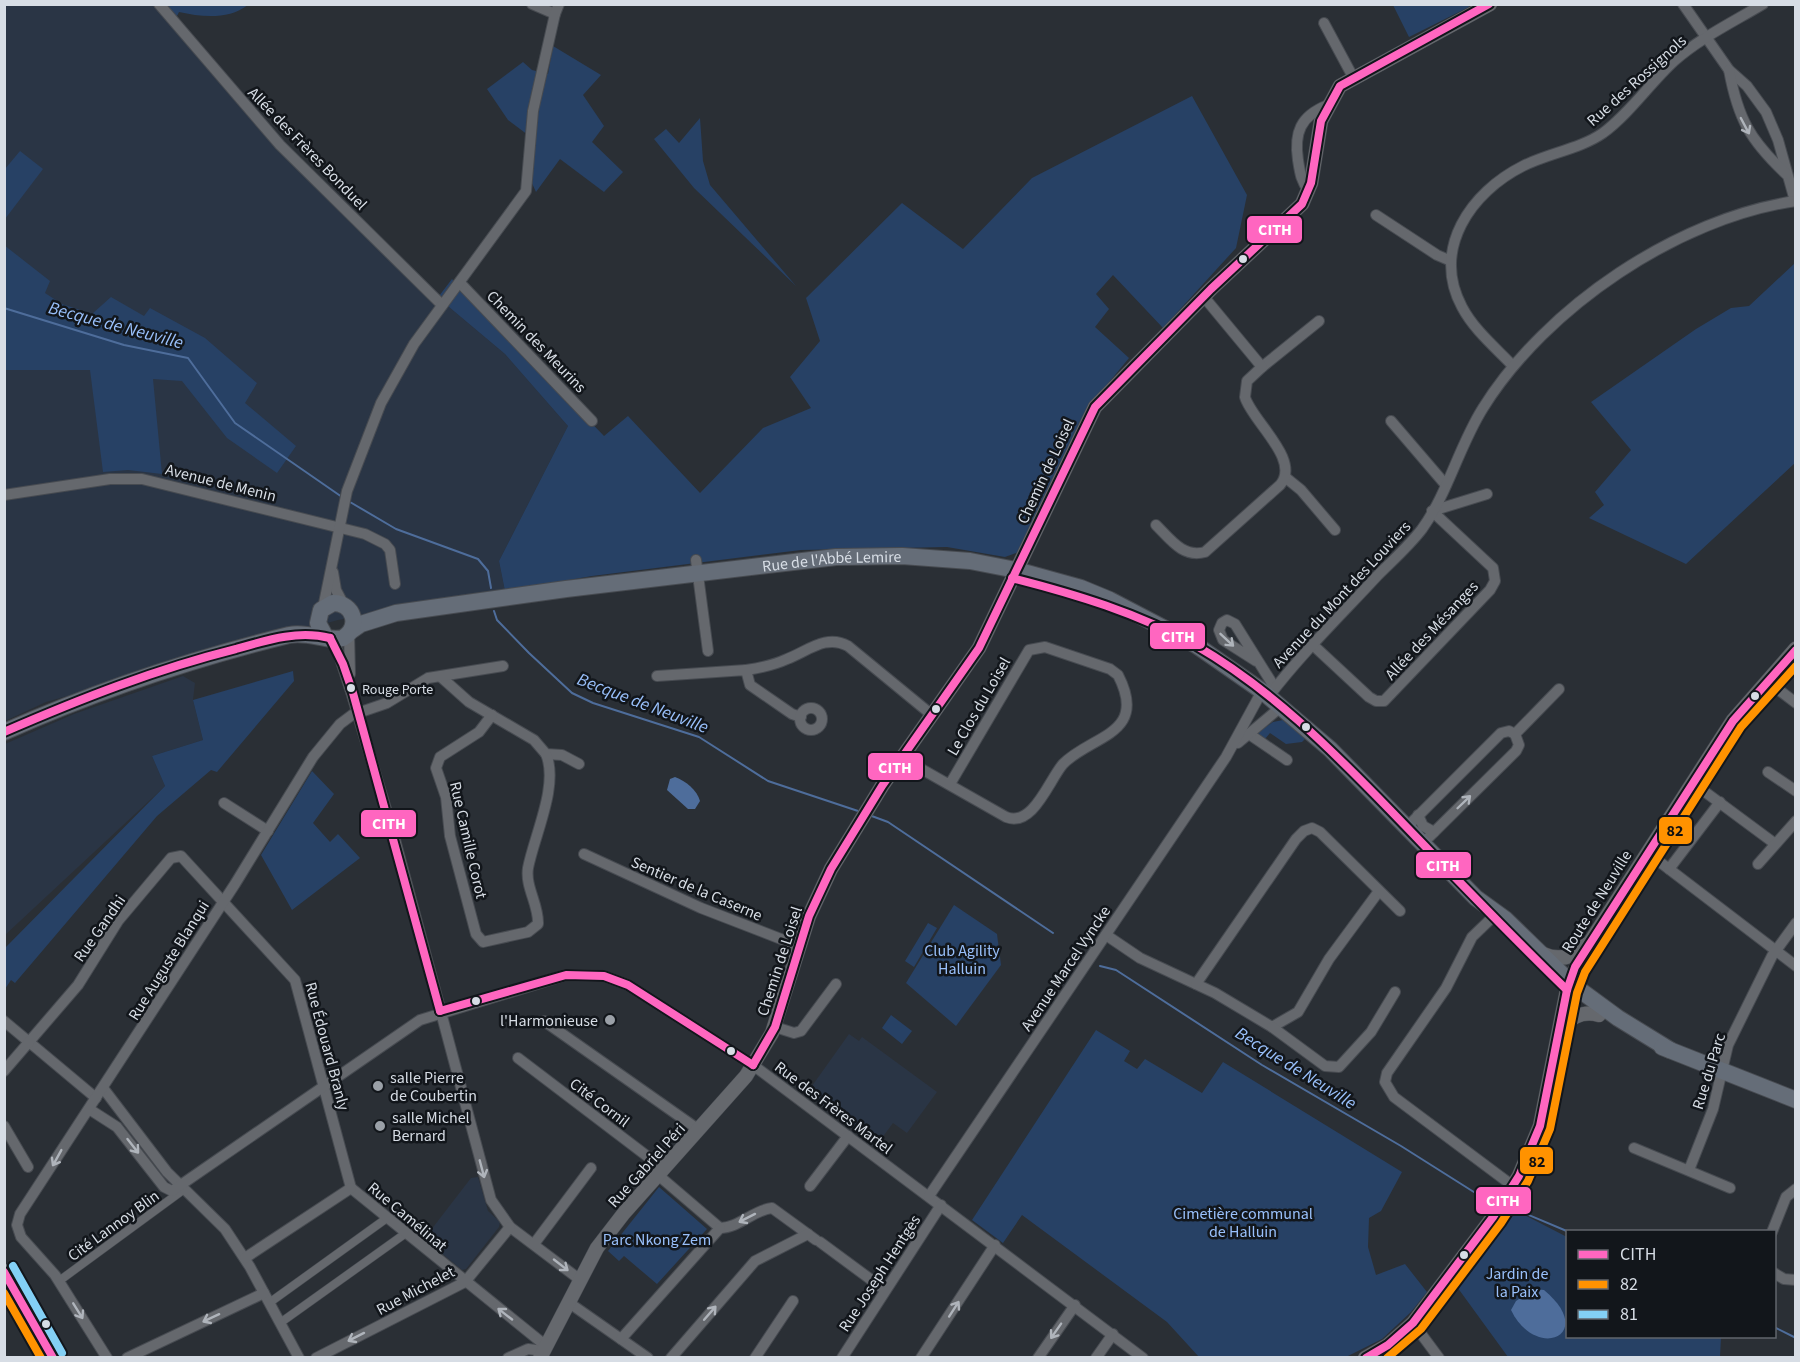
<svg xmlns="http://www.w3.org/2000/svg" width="1800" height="1362" viewBox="0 0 1800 1362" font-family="'Source Sans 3',sans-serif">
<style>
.built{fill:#2a3545}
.green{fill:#274165}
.water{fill:#4e6d9b}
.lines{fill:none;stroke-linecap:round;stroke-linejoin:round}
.stream{stroke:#4e6d9b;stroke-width:2}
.pedestrian-casing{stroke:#474b51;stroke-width:9}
.minor-casing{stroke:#474b51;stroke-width:12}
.tertiary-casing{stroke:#474b51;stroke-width:15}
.secondary-casing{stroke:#474b51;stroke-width:16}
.primary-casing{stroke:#474b51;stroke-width:18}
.pedestrian{stroke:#65686d;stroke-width:8}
.minor{stroke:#65686d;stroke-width:10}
.tertiary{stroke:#65686d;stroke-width:14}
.secondary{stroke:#65686d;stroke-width:15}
.primary{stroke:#656d78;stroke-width:16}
.bus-1-casing{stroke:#12161b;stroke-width:12}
.bus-2-casing{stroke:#12161b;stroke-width:12}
.bus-3-casing{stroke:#12161b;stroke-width:12}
.bus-1{stroke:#ff66c0;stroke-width:8}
.bus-2{stroke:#ff9200;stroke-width:8}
.bus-3{stroke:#83d0f5;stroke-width:8}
.oneway{stroke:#afb4bb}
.bus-dot{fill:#d7dde5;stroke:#12161b;stroke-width:2}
.poi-dot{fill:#9aa0a7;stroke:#12161b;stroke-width:2}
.labels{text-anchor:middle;stroke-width:5;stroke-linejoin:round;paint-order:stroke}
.bus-label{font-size:14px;fill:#d7dde5;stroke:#12161b;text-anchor:start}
.street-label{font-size:16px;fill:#d7dde5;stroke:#12161b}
.park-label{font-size:16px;fill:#99c0fb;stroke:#12161b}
.poi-label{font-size:16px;fill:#d7dde5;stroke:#12161b;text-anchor:start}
.water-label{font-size:18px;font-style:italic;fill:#99c0fb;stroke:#12161b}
.line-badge{stroke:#12161b;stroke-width:2}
.badge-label{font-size:16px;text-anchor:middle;font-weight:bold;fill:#fff}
.pale-badge-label{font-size:16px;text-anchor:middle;font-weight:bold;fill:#111}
</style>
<rect width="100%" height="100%" fill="#2a2f35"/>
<!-- built -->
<g class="built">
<path d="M5,5H163L284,144L449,307L505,354L568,426L499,561L505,591L338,620L46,702L5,721Z"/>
<path d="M183,676L195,683L193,700L203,740L152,756L165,786L5,935V744L74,714Z"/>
<path d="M849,1034L859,1041L862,1037L937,1092L907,1133L893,1123L876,1146L807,1093Z"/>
<path d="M478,1177L488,1211L500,1222L499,1227L466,1269L462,1270L424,1239L471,1178Z"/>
</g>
<!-- green -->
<g class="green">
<path d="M1468,4L1469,7L1409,37L1393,5Z"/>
<path d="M163,5H248C228,20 202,17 179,12L176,18Z"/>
<path d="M553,46L601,75L583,95L604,126L592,142L623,172L604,192L560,159L536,192L531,181L532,138L508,120L487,89L523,62L532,70L548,74Z"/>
<path d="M1192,96L1247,195L1236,248L1163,328L1113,275L1096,294L1109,309L1095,327L1129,358L1087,409L1019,552L1005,557L947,547L801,550L592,576L505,591L499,561L568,426L505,354L449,307L439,296L452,279L604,436L628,416L700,493L763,428L811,408L790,377L820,341L806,298L902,203L963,249L1032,178Z"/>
<path d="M700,118L703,161L710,185L796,286L694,188L654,139L666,129L679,143Z"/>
<path d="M20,151L43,169L5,219V169Z"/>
<path d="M4,245L50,281L45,293L62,304L92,314L111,297L144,316L150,308L205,338L257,383L245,403L296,446L277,473L227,438L182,381L153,379L162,474L128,470L103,472L90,370H5Z"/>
<path d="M1795,263V463L1686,564L1589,518L1604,505L1595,492L1631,450L1591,402L1696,329L1731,308L1749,306Z"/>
<path d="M293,671L294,681L217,772L211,770L157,816L15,983L11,980L5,989V948L165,786L152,756L203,740L193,700Z"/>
<path d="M1283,720L1306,738L1302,742L1286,744L1270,733L1265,739L1257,733L1273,722Z"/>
<path d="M312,771L334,794L313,823L330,842L338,834L360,858L292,910L261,855Z"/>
<path d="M954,905L997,934L1001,965L956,1026L906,983Z"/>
<path d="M928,923L937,928L914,967L905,961Z"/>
<path d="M891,1015L912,1031L902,1044L882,1028Z"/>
<path d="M1096,1030L1130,1051L1124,1061L1137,1069L1145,1059L1202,1093L1223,1062L1402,1172L1381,1211L1369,1218L1368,1247L1376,1275L1405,1264L1427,1292L1411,1312L1382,1339L1346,1357H1199L1167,1322L1022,1215L1003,1243L972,1220Z"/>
<path d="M659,1187L707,1229L657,1284L624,1256L619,1261L608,1251Z"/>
<path d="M1511,1208L1567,1237L1568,1336L1721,1337L1720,1357H1508L1452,1280Z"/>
</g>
<!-- water -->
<g class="water">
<path d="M675,777C686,781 697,790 700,801L695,809H688L667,790L670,779Z"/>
<path d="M1534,1289L1544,1290C1598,1335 1536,1362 1511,1310L1516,1301Z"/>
</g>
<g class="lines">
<!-- stream -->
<g class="stream">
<path d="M4,308L124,345L188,358L235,423L342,497"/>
<path d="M350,502L396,529L478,559L488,571L491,588"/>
<path d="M494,611L497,620L529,653L572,693L593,703L699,737L768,781L861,812"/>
<path d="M869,815L888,822L1053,933"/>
<path d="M1100,966L1116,970L1262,1065L1401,1146L1477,1194"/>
<path d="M1517,1210L1569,1232"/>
<path d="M1774,1327L1796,1338"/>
</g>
<!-- pedestrian casing -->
<g class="pedestrian-casing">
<g id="pedestrian">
<path d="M59,1281L183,1190"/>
<path d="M269,1303L387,1218"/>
<path d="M280,1323L406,1233"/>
</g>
</g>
<!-- minor casing -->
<g class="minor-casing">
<g id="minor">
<path d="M159,4L280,145L442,305"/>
<path d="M532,4L555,14"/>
<path d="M1683,4L1729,70L1747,86L1766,112L1778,140L1795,201"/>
<path d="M1324,23L1353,77"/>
<path d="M1729,70C1738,119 1750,140 1786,174"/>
<path d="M1309,191C1301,181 1300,173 1298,160C1294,133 1300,116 1328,105"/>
<path d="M1376,215L1437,255L1451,261"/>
<path d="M460,283L592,421"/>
<path d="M1513,366C1496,348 1474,330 1462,307C1431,249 1471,192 1523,166C1549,153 1580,149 1603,133C1630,113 1650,83 1674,61C1700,38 1733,22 1763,4"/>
<path d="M1262,367L1319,321"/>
<path d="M1391,421L1445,484"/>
<path d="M1285,477L1301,490L1335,530"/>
<path d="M4,495L110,479H142L365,534L385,544L390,550L395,584"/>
<path d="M1432,511L1487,494"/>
<path d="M1156,525C1171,540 1183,558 1205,552L1280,485C1302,460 1251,420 1245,397L1247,381L1262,367L1204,297"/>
<path d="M696,560L708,651"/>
<path d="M333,572L336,590L344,605"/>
<path d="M323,608L347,491L381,403L414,344L526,191L533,111L555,14L559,4"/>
<path d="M349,633L350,674"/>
<path d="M330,638L337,649L352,695L394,836L491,1200L510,1227L579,1279"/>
<path d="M1313,645L1369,697L1376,701H1384L1490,590L1495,581L1493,568L1432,511"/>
<path d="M1256,661L1223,640L1219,630L1222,623L1227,620L1235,624L1275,688"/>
<path d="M746,670C760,668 774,665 787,659C808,651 826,634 848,646L932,715"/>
<path d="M657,676L746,670L750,685L792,714L801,717"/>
<path d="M441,677L469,702L534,740L546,754L562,755L579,764"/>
<path d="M1767,681L1796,703"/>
<path d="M1269,696C1302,653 1341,615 1378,575C1393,560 1409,546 1422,529C1448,493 1459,446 1483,408C1546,307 1678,218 1796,201"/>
<circle cx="811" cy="719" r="11"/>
<path d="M492,715L479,732L440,757L436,768L446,797L450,836L476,934L483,942L528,932L538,924C539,905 525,887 528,868C534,836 559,786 546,754"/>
<path d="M1249,734L1287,760"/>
<path d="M1515,734L1559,689"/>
<path d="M1238,743L1282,706"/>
<path d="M902,758L1006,817C1033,828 1049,780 1063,764C1091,735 1149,735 1118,675L1110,669L1045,647L1029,650L950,784"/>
<path d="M1768,772L1796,791"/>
<path d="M1693,783L1774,843"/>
<path d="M224,803L268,831"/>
<path d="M1418,815L1423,826L1434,832"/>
<path d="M1407,827L1501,733L1509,731L1515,734L1519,745L1516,751L1423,843"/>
<path d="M1648,853L1796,966"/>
<path d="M584,854L701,908L799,946"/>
<path d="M1758,864L1796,821"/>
<path d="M1669,869L1720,802"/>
<path d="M1497,913L1472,937L1446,988L1387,1073L1385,1082L1394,1097L1513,1186"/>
<path d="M1106,935L1140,958L1215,993L1272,1027L1298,1012L1329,959L1379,891"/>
<path d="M1196,984L1296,839L1304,831L1312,828L1320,832L1400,911"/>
<path d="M4,1021L96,1098"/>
<path d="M544,1021L699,1130"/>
<path d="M775,1027L794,1033L801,1031L836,984"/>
<path d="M1272,1027L1325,1066L1339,1067L1371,1032L1395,992"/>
<path d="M518,1058L664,1169"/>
<path d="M4,1071L78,985L118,921L171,858L181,856L295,980L351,1188"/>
<path d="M103,1088L167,1172L225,1229L250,1267L299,1358"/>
<path d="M89,1109L117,1127L164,1187L172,1191L420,1020L566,975L604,976L628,985L753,1065L1143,1358"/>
<path d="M4,1126L28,1167"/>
<path d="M1634,1148L1730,1188"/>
<path d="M1689,1170L1713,1109L1728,1045L1772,956L1796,923"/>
<path d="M658,1175L720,1228"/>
<path d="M810,1186L848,1136"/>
<path d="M351,1188L546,1346"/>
<path d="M929,1196L1226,757L1262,691"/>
<path d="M720,1228C739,1228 753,1210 772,1208L816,1240"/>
<path d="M1772,1232L1786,1197L1796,1189"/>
<path d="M820,1242L885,1290"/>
<path d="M534,1244L591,1168"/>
<path d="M245,1258L351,1188"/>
<path d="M1774,1273L1784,1279L1796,1280"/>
<path d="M568,1302L648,1358"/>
<path d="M1413,1323L1439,1358"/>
<path d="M621,1339L720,1228"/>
<path d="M107,1358L55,1275L21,1237L17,1225L20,1214L235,884L313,757L340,724L352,715L387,703L428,678L503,666"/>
<path d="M127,1358L264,1293"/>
<path d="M316,1358L465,1282L510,1227"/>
<path d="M508,1358L528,1349L543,1351"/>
<path d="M671,1358L755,1261L808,1234"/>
<path d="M755,1358L793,1301"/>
<path d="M842,1358L941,1205"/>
<path d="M921,1358L995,1245"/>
<path d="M1038,1358L1075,1305"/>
<path d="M1096,1358L1113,1334"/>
</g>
</g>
<!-- tertiary casing -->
<g class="tertiary-casing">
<g id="tertiary">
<path d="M1559,1034C1567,1018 1582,1010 1599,1015"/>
<path d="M4,1271L53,1358"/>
<path d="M540,1358L597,1248L624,1213L746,1076L772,1033L809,916L831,869L882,786L979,648L1095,407L1211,289L1302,204L1311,183L1321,121L1340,86L1490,4"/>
<path d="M1365,1358L1388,1345L1413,1323L1493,1217L1519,1176L1540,1126L1567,990"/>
</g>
</g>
<!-- secondary casing -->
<g class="secondary-casing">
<g id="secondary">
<path d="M1542,954C1559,962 1573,957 1586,945"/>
<path d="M1567,990L1581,957L1733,721L1796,649"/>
</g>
</g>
<!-- primary casing -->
<g class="primary-casing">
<g id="primary">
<path id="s1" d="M351,631L361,624L396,613L566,589L836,557L902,556L970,561L1016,570L1081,588L1110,600L1196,645L1262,691L1330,749L1476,898L1505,919L1573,985L1618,1018L1670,1050"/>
<path d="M4,732C96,691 192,659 289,635C309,631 327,642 343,638C361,627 354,603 333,603L321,610L318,623L325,636"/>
<path d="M1662,1047L1796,1100"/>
</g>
</g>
<!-- pedestrian -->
<use href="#pedestrian" class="pedestrian"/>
<!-- minor -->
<use href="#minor" class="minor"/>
<!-- tertiary -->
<use href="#tertiary" class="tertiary"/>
<!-- secondary -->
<use href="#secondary" class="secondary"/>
<!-- primary -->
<use href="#primary" class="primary"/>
<!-- bus-1 casing -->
<g class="bus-1-casing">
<g id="bus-1">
<path d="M1012,578C1075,594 1138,613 1195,645C1270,688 1332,750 1392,812C1450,872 1507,932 1567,990"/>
<path d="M330,638L343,664L353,693L440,1011"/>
<path d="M4,732C80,699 156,669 236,649C267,640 298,630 330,638"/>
<path d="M440,1011L566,975L604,976L628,985L753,1065"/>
<path d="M753,1065L775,1027L809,916L831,869L882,786L979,648L1095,407L1211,289L1302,204L1311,183L1321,121L1340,86L1489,4"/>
<path d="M4,1272L53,1358"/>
<path d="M1366,1358L1388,1345L1413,1323L1493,1217L1519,1176L1540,1126L1567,990L1575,967L1733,721L1796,650"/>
</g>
</g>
<!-- bus-2 casing -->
<g class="bus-2-casing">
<g id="bus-2">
<path d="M4,1293L41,1358"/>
<path d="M1387,1358L1421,1329L1501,1223L1528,1181L1550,1129L1577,993L1585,972L1741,727L1796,666"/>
</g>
</g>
<!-- bus-3 casing -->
<g class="bus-3-casing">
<path id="bus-3" d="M13,1266L62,1353"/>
</g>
<!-- bus-1 -->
<use href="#bus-1" class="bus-1"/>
<!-- bus-2 -->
<use href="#bus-2" class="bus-2"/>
<!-- bus-3 -->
<use href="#bus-3" class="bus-3"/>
</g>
<!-- one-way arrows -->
<defs><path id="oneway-shaft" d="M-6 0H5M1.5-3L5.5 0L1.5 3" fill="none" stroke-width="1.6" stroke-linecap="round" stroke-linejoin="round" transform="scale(1.5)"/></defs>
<g class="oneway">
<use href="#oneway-shaft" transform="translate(1745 126) rotate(62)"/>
<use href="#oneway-shaft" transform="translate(1227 640) rotate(43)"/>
<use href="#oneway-shaft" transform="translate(1464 802) rotate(-44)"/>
<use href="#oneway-shaft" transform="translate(133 1146) rotate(52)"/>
<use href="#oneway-shaft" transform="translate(57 1158) rotate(119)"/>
<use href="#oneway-shaft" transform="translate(482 1169) rotate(75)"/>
<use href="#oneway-shaft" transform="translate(747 1218) rotate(153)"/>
<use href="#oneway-shaft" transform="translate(561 1265) rotate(38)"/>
<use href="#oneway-shaft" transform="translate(954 1309) rotate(-57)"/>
<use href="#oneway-shaft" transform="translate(78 1311) rotate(58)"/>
<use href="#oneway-shaft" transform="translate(710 1313) rotate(-49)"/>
<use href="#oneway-shaft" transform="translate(505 1314) rotate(-142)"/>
<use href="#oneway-shaft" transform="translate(211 1318) rotate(155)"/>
<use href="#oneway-shaft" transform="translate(1056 1331) rotate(125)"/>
<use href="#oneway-shaft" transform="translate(356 1337) rotate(153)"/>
</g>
<!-- markers -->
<g class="bus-dot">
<circle cx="1243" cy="259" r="5"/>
<circle cx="351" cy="688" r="5"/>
<circle cx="1755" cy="696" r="5"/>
<circle cx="936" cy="709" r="5"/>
<circle cx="1306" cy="727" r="5"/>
<circle cx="476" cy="1001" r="5"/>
<circle cx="731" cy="1051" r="5"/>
<circle cx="1464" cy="1255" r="5"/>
<circle cx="46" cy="1324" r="5"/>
</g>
<g class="poi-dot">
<circle cx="610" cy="1020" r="6"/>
<circle cx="378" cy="1086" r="6"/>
<circle cx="380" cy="1126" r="6"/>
</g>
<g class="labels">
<!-- bus labels -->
<g class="bus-label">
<text x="362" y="694">Rouge Porte</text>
</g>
<!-- street labels -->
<g class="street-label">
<text transform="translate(1636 80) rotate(-42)" y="6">Rue des Rossignols</text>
<text transform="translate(308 148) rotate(46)" y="6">Allée des Frères Bonduel</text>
<text transform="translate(537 341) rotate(46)" y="6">Chemin des Meurins</text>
<text transform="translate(1045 471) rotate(-65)" y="6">Chemin de Loisel</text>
<text transform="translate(221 482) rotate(14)" y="6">Avenue de Menin</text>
<text dy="6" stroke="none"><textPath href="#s1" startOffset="488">Rue de l'Abbé Lemire</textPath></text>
<text transform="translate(1341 594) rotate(-47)" y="6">Avenue du Mont des Louviers</text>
<text transform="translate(1431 630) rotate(-47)" y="6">Allée des Mésanges</text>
<text transform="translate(978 706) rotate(-60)" y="6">Le Clos du Loisel</text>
<text transform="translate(469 840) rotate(77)" y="6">Rue Camille Corot</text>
<text transform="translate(697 888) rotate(23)" y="6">Sentier de la Caserne</text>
<text transform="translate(1596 901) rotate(-58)" y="6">Route de Neuville</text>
<text transform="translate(99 928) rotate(-55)" y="6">Rue Gandhi</text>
<text transform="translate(168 960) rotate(-58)" y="6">Rue Auguste Blanqui</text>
<text transform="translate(779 961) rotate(-72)" y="6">Chemin de Loisel</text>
<text transform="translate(1065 968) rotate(-56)" y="6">Avenue Marcel Vyncke</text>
<text transform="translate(328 1046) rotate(75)" y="6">Rue Édouard Branly</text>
<text transform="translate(1708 1071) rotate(-73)" y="6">Rue du Parc</text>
<text transform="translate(600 1102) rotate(37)" y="6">Cité Cornil</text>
<text transform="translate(834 1107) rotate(37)" y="6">Rue des Frères Martel</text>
<text transform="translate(646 1165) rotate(-48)" y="6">Rue Gabriel Péri</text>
<text transform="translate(408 1216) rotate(40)" y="6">Rue Camélinat</text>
<text transform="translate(113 1225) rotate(-36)" y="6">Cité Lannoy Blin</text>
<text transform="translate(879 1273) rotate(-57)" y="6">Rue Joseph Hentgès</text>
<text transform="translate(415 1290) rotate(-28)" y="6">Rue Michelet</text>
</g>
<!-- park labels -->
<g class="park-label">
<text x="962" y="956">Club Agility<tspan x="962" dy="18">Halluin</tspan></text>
<text x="1243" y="1219">Cimetière communal<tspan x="1243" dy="18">de Halluin</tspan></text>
<text x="657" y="1245">Parc Nkong Zem</text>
<text x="1517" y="1279">Jardin de<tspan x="1517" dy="18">la Paix</tspan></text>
</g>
<!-- poi labels -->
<g class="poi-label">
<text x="598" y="1026" text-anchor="end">l'Harmonieuse</text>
<text x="390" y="1083">salle Pierre<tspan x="390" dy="18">de Coubertin</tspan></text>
<text x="392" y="1123">salle Michel<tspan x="392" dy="18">Bernard</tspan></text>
</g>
<!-- water labels -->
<g class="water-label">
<text transform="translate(116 325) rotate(15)" y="6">Becque de Neuville</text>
<text transform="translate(643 703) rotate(21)" y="6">Becque de Neuville</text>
<text transform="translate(1296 1068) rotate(32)" y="6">Becque de Neuville</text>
</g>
</g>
<g class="line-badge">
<rect x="1246" y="215" width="57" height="29" rx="6" fill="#ff66c0"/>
<rect x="1149" y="622" width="57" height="28" rx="6" fill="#ff66c0"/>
<rect x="867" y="752" width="57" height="29" rx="6" fill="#ff66c0"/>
<rect x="360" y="809" width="57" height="29" rx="6" fill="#ff66c0"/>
<rect x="1658" y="816" width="35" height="29" rx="6" fill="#ff9200"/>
<rect x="1415" y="851" width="57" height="28" rx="6" fill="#ff66c0"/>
<rect x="1519" y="1146" width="35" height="29" rx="6" fill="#ff9200"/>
<rect x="1475" y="1186" width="57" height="29" rx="6" fill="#ff66c0"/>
</g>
<g class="badge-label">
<text x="1275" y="235">CITH</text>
<text x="1178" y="642">CITH</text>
<text x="895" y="773">CITH</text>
<text x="389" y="829">CITH</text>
<text x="1443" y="871">CITH</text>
<text x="1503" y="1206">CITH</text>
</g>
<g class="pale-badge-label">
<text x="1675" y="836">82</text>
<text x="1537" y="1167">82</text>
</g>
<!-- border -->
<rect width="1800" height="1362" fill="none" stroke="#d7dde5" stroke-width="12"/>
<!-- legend -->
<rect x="1566" y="1230" width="210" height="108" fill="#12161b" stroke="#61666c" stroke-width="1.5"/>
<rect x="1578" y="1250" width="30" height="9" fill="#ff66c0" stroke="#61666c" stroke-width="1.5"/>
<text x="1620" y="1260" font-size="18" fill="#d7dde5">CITH</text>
<rect x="1578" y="1280" width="30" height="9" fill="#ff9200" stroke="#61666c" stroke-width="1.5"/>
<text x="1620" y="1290" font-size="18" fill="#d7dde5">82</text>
<rect x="1578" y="1310" width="30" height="9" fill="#83d0f5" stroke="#61666c" stroke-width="1.5"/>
<text x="1620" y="1320" font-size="18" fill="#d7dde5">81</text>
</svg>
